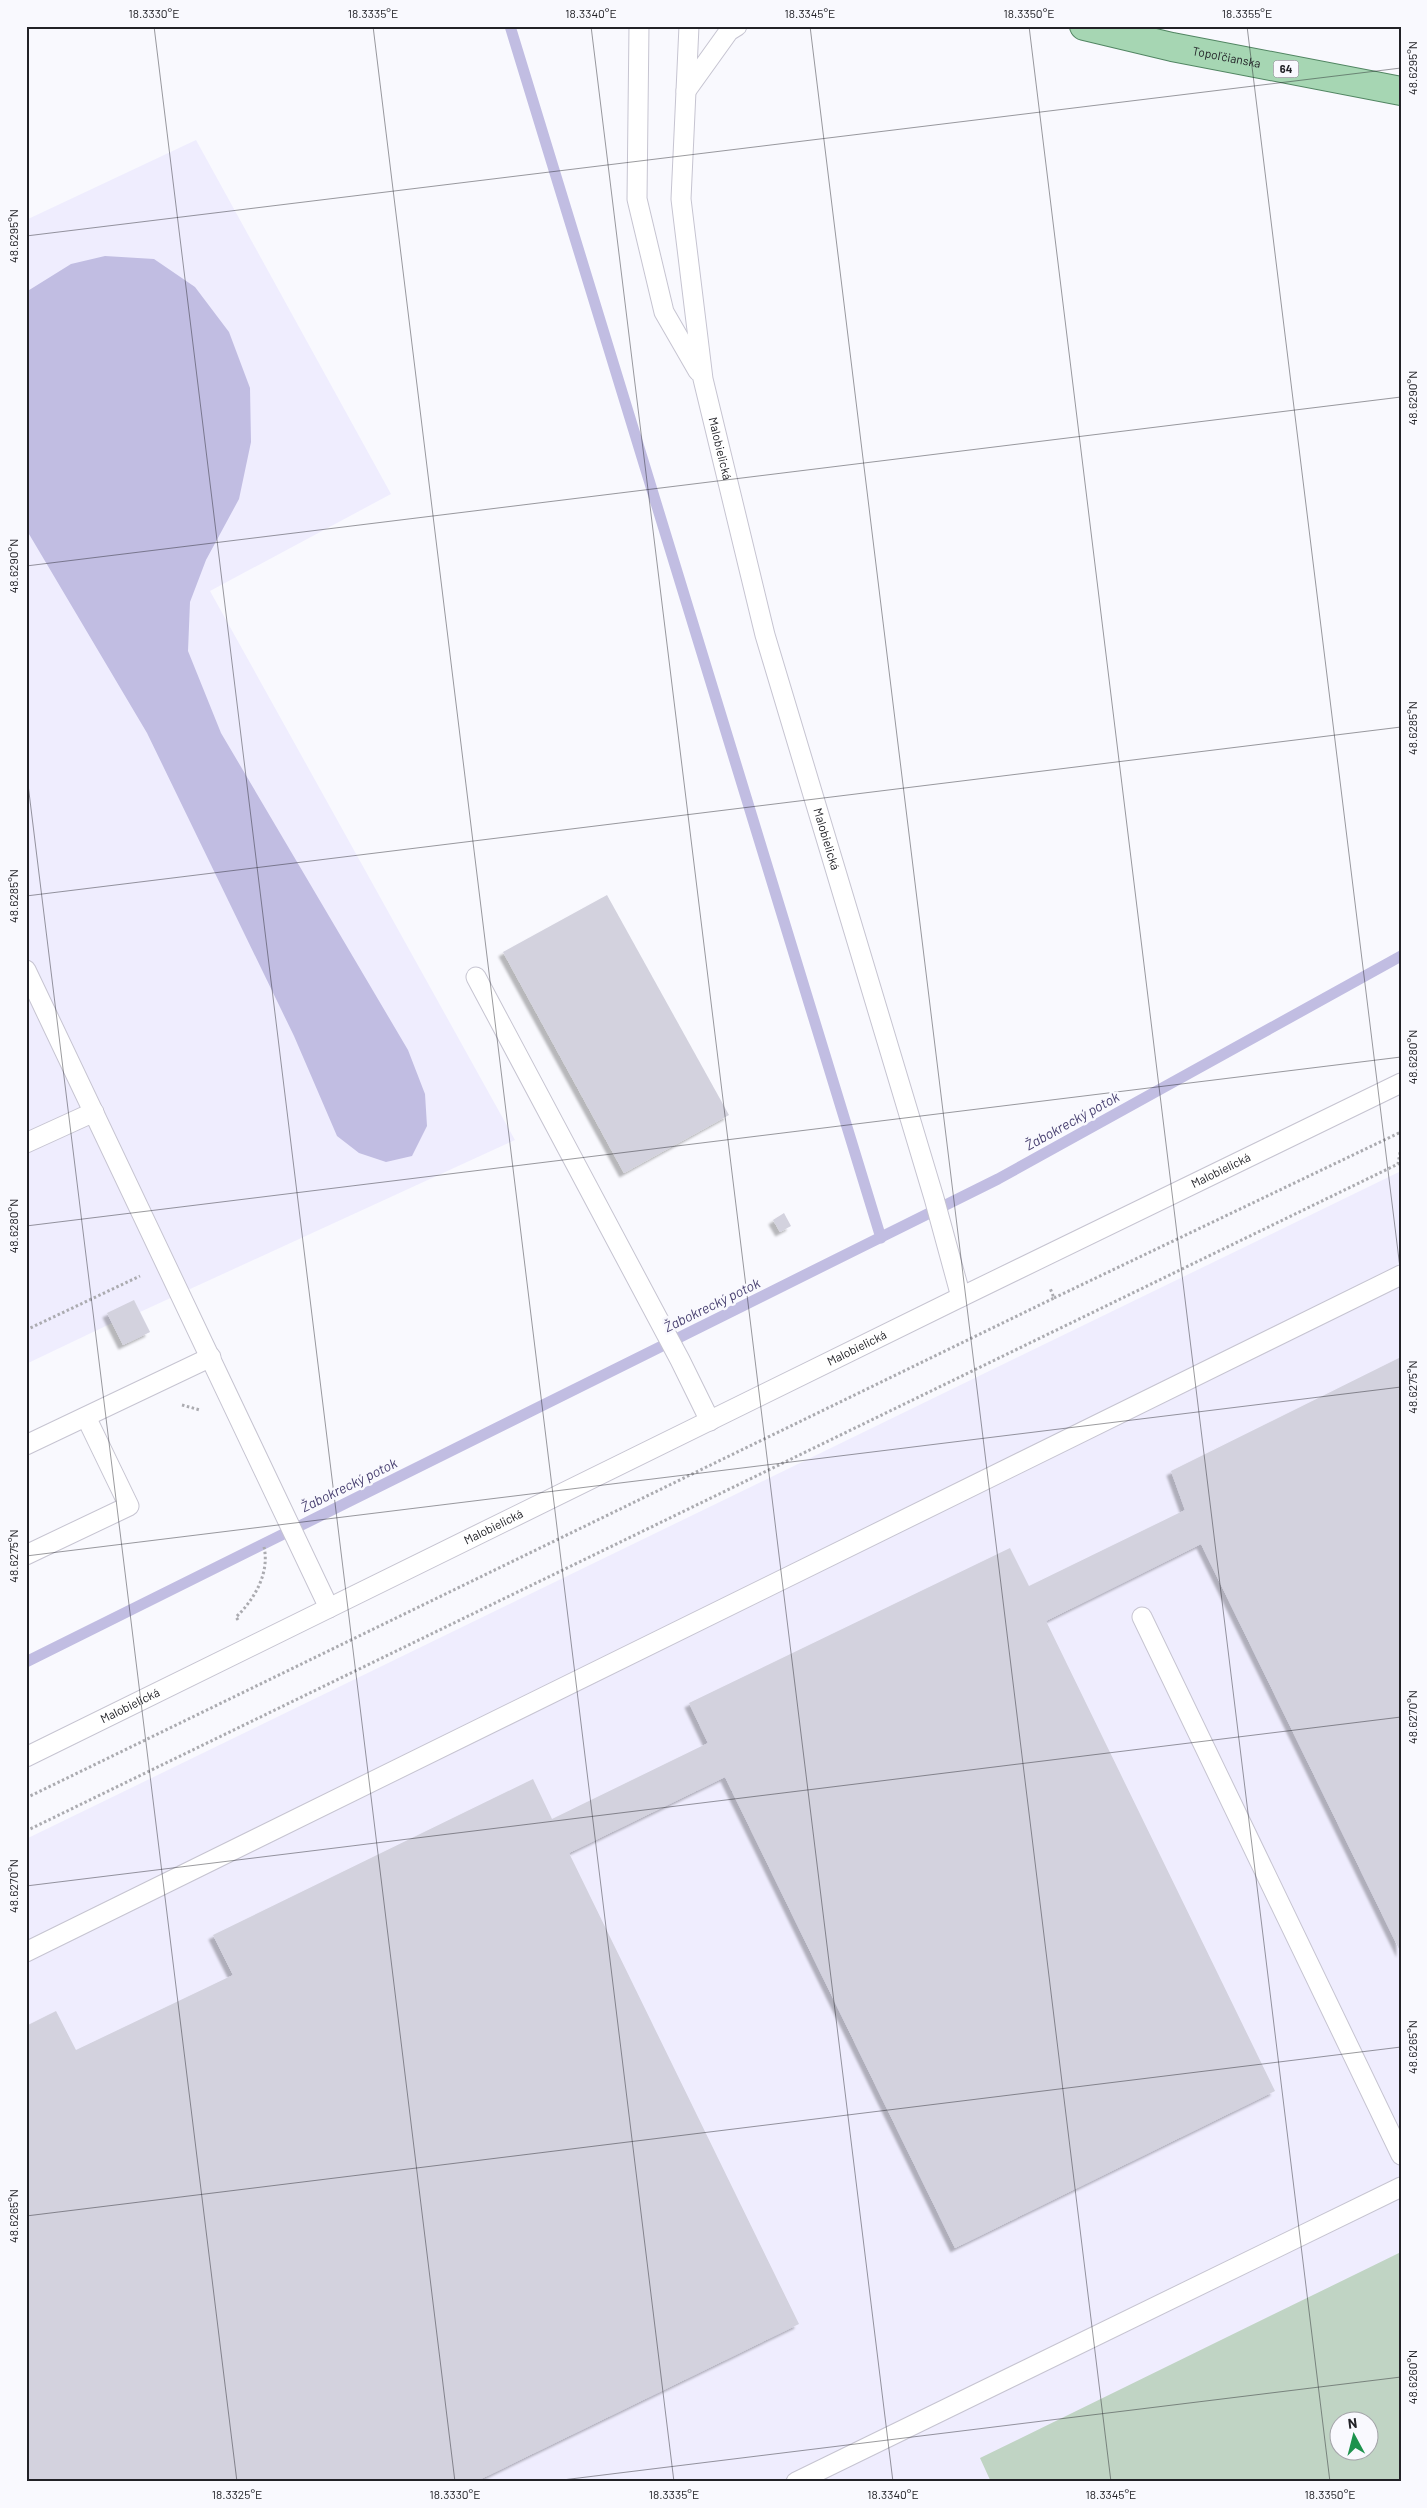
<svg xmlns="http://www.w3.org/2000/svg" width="1427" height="2508" viewBox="0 0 1427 2508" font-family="Barlow,sans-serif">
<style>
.built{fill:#efedfe;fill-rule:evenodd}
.green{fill:#c0d4c4;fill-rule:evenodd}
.water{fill:#c1bde2}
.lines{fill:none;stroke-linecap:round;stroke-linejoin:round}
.stream{stroke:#c1bde2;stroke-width:11}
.building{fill:#d3d2de;filter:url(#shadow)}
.service-casing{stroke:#c6c4d1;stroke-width:21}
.primary-casing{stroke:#518562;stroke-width:30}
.path{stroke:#ababb0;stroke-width:3;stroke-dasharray:2.5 2.5;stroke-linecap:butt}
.service{stroke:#fff;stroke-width:19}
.primary{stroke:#a6d6b3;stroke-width:28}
.ticks{fill:none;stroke:#222227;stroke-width:1;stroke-opacity:0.45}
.labels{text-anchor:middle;stroke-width:5;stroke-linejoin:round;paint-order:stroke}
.shield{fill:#f9f9fe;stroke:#626268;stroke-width:1}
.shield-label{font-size:11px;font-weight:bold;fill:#222227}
.street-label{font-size:12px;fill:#222227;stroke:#f9f9fe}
.water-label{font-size:14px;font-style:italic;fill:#463e6f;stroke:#f9f9fe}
.neatline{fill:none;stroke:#222227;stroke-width:2}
.ticks-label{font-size:12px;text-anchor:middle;fill:#222227}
</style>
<defs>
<filter id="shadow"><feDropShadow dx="-4.5" dy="4.5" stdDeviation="1" flood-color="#0004"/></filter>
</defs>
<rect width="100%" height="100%" fill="#f9f9fe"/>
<!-- built -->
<g class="built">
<path d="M196,140L391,494L210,591L515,1140L140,1312L150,1332L123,1345L112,1323L26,1364V220Z"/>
<path d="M1401,1171V2482H26V1839ZM1340,2420H1370V2450H1340Z"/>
</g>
<!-- green -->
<path class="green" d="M1401,2252V2482H991L980,2458ZM1340,2420H1370V2450H1340Z"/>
<!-- water -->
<path class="water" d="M105,256L154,259L195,287L229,332L250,388L251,442L239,499L206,560L190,602L188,651L221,733L408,1050L425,1094L427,1126L412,1156L386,1162L359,1153L337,1136L294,1036L147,733L26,529V292L71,264Z"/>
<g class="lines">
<!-- stream -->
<g class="stream">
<path d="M510,26L881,1238"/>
<path d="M26,1662L998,1179L1401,956"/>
</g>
</g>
<!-- building -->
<g class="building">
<path d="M607,895L729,1115L624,1173L503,952Z"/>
<path d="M784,1213L791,1226L780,1232L773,1220Z"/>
<path d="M134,1300L150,1332L123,1345L107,1313Z"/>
<path d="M1401,1357V1953L1201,1544L1046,1621L1275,2091L955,2248L725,1777L569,1853L799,2324L481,2479L482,2482H26V2026L56,2011L76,2050L233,1975L213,1935L533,1779L552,1819L708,1743L689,1703L1010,1548L1029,1586L1185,1510L1171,1471Z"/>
</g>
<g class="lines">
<!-- service casing -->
<g class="service-casing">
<g id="service">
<path d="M639,26L637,199L664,312L698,371"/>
<path id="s1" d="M689,26L681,199L703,379L765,635L934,1198L961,1297"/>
<path d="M686,91L729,31L737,26"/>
<path d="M26,970L329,1608"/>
<path d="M476,977L680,1360L710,1421"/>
<path d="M26,1143L94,1112"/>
<path d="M26,1445L211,1357"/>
<path d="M26,1555L129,1506L86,1417"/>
<path d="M1142,1617L1401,2155"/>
<path id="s2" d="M26,1757L961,1297L1401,1083"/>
<path d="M26,1952L1401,1275"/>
<path d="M796,2482L1401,2187"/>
</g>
</g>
<!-- primary casing -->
<g class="primary-casing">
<g id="primary">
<path id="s3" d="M1084,26L1172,47L1401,91"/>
</g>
</g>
<!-- path -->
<g class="path">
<path d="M1054,1298L1401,1132"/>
<path d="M26,1330L140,1276"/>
<path d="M182,1405L200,1410"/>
<path d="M238,1620L236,1617C254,1600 270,1573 264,1547"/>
<path d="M26,1798L1054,1298L1050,1288"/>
<path d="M26,1831L1398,1164L1401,1147"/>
</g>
<!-- service -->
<use href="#service" class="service"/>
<!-- primary -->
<use href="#primary" class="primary"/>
</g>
<!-- ticks -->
<path class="ticks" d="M154,26L455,2482M373,26L674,2482M591,26L893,2482M810,26L1111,2482M1029,26L1330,2482M1247,26L1401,1276M26,236L1401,68M26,566L1401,397M26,768L237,2482M26,896L1401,727M26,1226L1401,1057M26,1556L1401,1387M26,1886L1401,1717M26,2216L1401,2047M546,2482L1401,2377"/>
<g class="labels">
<!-- shield labels -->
<rect class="shield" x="1273.5" y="60.5" width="25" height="17" rx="4"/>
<g class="shield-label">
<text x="1286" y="73">64</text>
</g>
<!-- street labels -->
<g class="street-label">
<text dy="4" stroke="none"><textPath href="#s3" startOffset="146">Topoľčianska</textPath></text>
<text dy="4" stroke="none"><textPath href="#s1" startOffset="426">Malobielická</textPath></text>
<text dy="4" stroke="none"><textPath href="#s1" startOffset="831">Malobielická</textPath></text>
<text dy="4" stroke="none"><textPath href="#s2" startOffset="1331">Malobielická</textPath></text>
<text dy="4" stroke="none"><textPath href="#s2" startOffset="926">Malobielická</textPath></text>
<text dy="4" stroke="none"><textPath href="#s2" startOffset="521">Malobielická</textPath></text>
<text dy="4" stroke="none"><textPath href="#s2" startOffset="116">Malobielická</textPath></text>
</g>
<!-- water labels -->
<g class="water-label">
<text transform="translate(1072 1121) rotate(-29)" y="5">Žabokrecký potok</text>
<text transform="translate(712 1305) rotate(-26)" y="5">Žabokrecký potok</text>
<text transform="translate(349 1485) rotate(-26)" y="5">Žabokrecký potok</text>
</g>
</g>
<!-- border -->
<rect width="1427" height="2508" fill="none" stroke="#f9f9fe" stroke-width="55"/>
<!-- north arrow -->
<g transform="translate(1354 2436) rotate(353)"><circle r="24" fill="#f9f9fe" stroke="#a3a3a8"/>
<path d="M0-4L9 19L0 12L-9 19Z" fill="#1d924d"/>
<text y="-8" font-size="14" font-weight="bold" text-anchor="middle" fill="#222227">N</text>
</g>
<rect x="28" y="28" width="1372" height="2452" class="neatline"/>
<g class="ticks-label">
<text x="154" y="18">18.3330°E</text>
<text x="373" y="18">18.3335°E</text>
<text x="591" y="18">18.3340°E</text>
<text x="810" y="18">18.3345°E</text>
<text x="1029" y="18">18.3350°E</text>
<text x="1247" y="18">18.3355°E</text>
<text transform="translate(1413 68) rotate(-90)" y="4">48.6295°N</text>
<text transform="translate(14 236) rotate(-90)" y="4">48.6295°N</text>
<text transform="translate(1413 398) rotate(-90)" y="4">48.6290°N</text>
<text transform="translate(14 566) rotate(-90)" y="4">48.6290°N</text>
<text transform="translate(1413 728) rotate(-90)" y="4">48.6285°N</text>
<text transform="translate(14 896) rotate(-90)" y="4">48.6285°N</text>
<text transform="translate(1413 1057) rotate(-90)" y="4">48.6280°N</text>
<text transform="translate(14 1226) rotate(-90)" y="4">48.6280°N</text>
<text transform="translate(1413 1387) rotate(-90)" y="4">48.6275°N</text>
<text transform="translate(14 1556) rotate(-90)" y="4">48.6275°N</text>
<text transform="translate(1413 1717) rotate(-90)" y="4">48.6270°N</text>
<text transform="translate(14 1886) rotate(-90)" y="4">48.6270°N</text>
<text transform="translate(1413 2047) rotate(-90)" y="4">48.6265°N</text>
<text transform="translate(14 2216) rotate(-90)" y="4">48.6265°N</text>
<text transform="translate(1413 2377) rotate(-90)" y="4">48.6260°N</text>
<text x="237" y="2499">18.3325°E</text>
<text x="455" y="2499">18.3330°E</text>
<text x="674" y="2499">18.3335°E</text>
<text x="893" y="2499">18.3340°E</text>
<text x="1111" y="2499">18.3345°E</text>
<text x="1330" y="2499">18.3350°E</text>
</g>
</svg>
